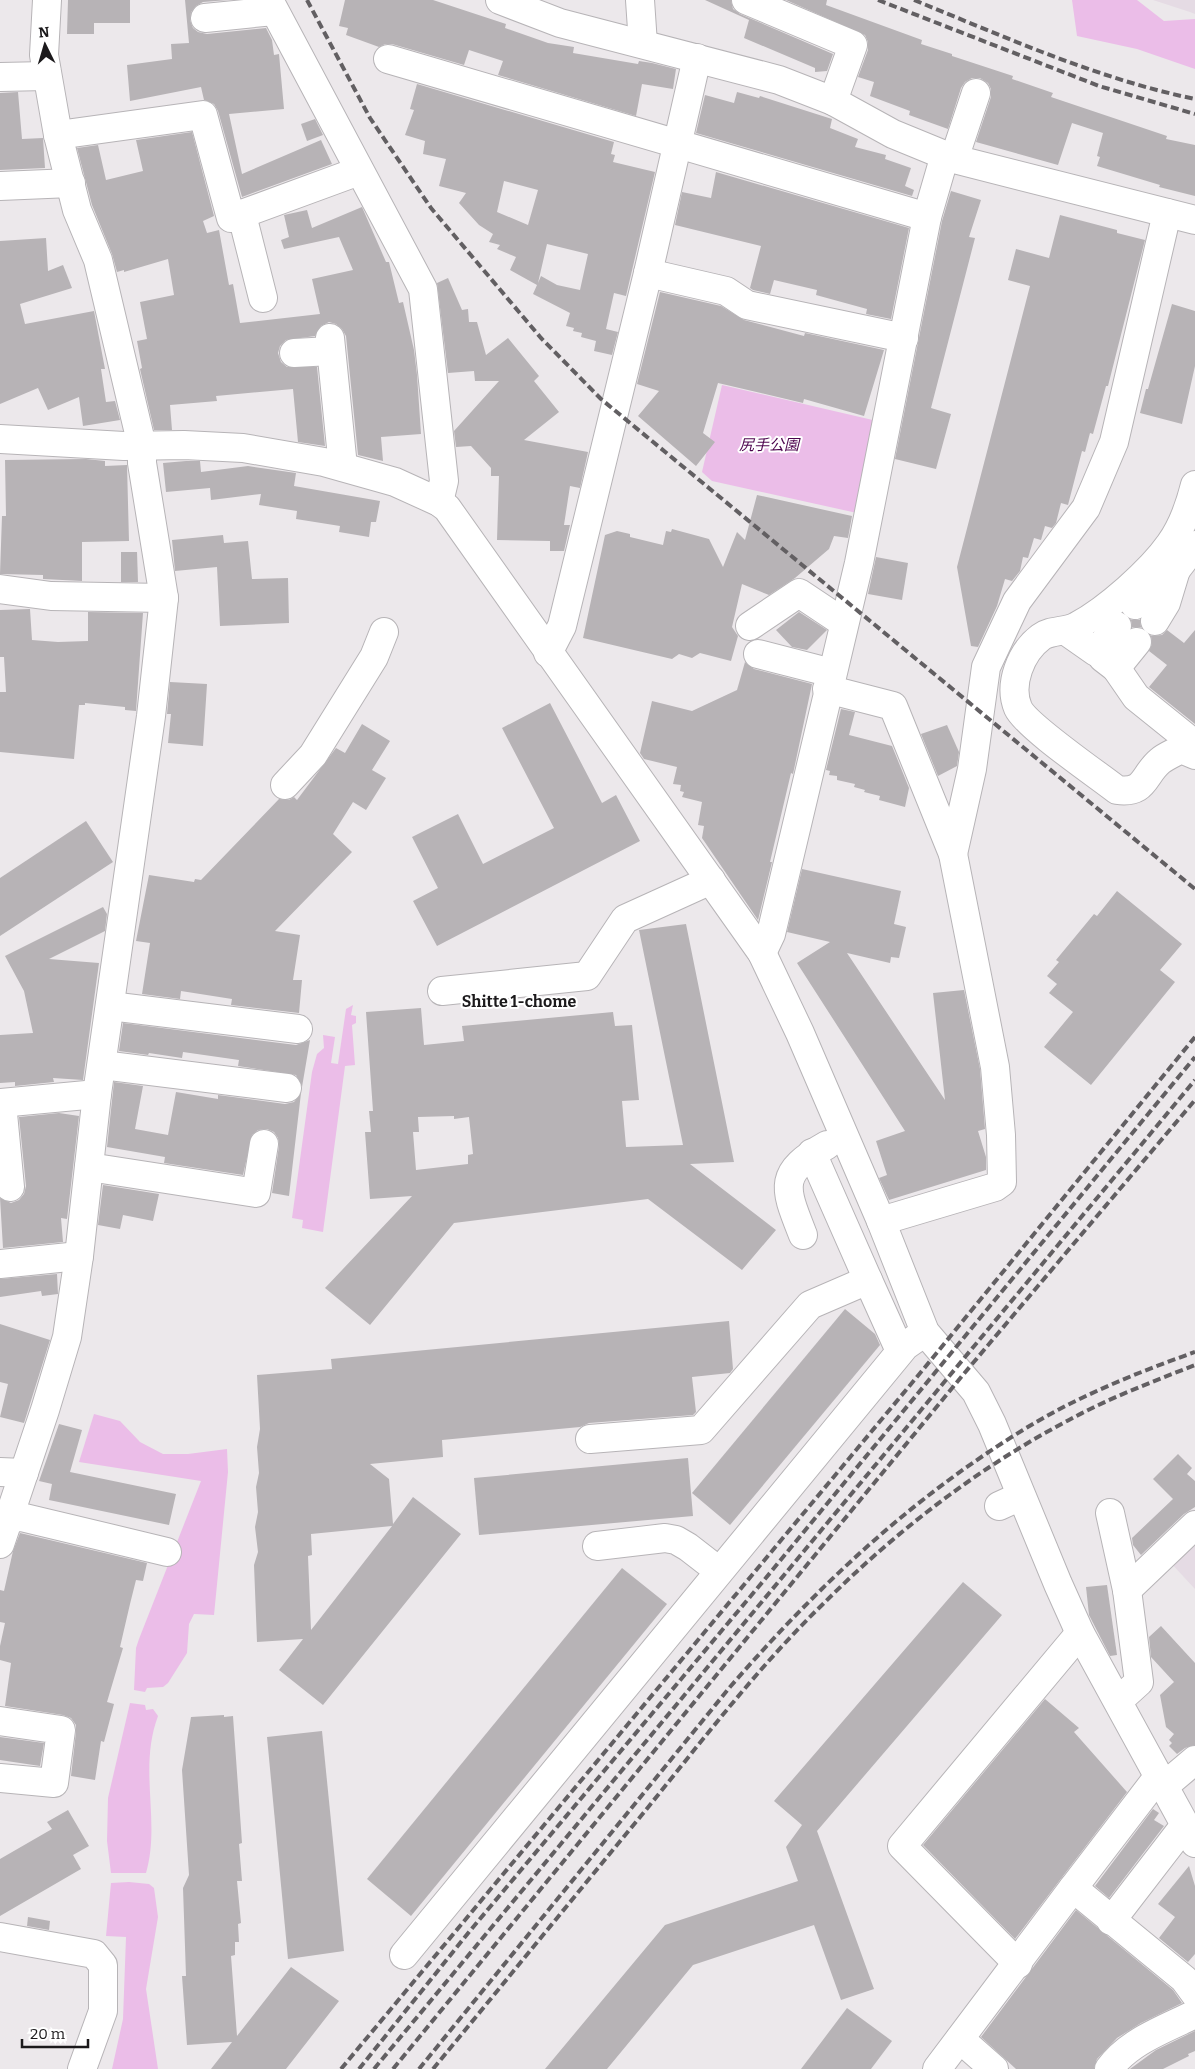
<svg xmlns="http://www.w3.org/2000/svg" width="1195" height="2069" viewBox="0 0 1195 2069" font-family="Bitter,'Noto Sans JP',serif">
<style>
.built{fill:#e5dbe4}
.green{fill:#ebbde8}
.building{fill:#b7b3b6;fill-rule:evenodd}
.lines{fill:none;stroke-linecap:round;stroke-linejoin:round}
.minor-casing{stroke:#b7b4b7;stroke-width:30}
.minor{stroke:#fff;stroke-width:28}
.rail{stroke:#625f62;stroke-width:4;stroke-dasharray:8 4;stroke-linecap:butt}
.labels{text-anchor:middle;stroke-width:4;stroke-linejoin:round;paint-order:stroke}
.park-label{font-size:15px;font-style:italic;fill:#4b024c;stroke:#fff}
.neighbourhood-label{font-size:16px;font-weight:bold;fill:#1b191b;stroke:#fff}
</style>
<rect width="100%" height="100%" fill="#ece8eb"/>
<!-- built -->
<g class="built">
<path d="M1153,0H1195V14L1190,12Z"/>
<path d="M1195,1538V1589L1170,1562Z"/>
</g>
<!-- green -->
<g class="green">
<path d="M1072,0H1137L1164,21L1195,19V69L1137,49L1077,36Z"/>
<path d="M722,385L877,421L857,513L712,481L702,472Z"/>
<path d="M353,1005L351,1015L356,1016V1023L352,1025L355,1065L345,1066L323,1232L302,1228L303,1220L292,1218L312,1072L317,1054L324,1048L323,1035L335,1037L331,1063L338,1064L346,1009Z"/>
<path d="M94,1414L120,1421L140,1442L163,1454H188L227,1449L228,1472L214,1615L194,1614L189,1624L187,1653L168,1683L163,1687L147,1688L145,1692L134,1690L136,1648L139,1639L201,1481L79,1462Z"/>
<path d="M130,1703L145,1705L146,1710L153,1709L158,1716C138,1770 161,1821 146,1873H111L107,1841L108,1798Z"/>
<path d="M129,1882L149,1884L154,1888L158,1917L146,1989L158,2069H112L123,2019L126,1937L106,1936L111,1883Z"/>
</g>
<!-- building -->
<g class="building">
<path d="M68,0H130V23H94V34H67Z"/>
<path d="M185,0H228L203,2L196,6L191,12L190,20L193,28L198,32L207,34L266,28L272,40L274,55L279,54L284,109L229,114L242,174L321,140L332,164L242,197L218,111L214,104L204,100L201,87L130,101L127,65L172,59L171,44L189,43Z"/>
<path d="M345,0H433L506,24L505,28L528,36L548,43L574,47L573,53L638,64L639,61L652,63L676,69L673,89L642,84L636,116L498,75L503,61L469,50L464,65L392,44H385L379,47L346,35L348,28L339,26Z"/>
<path d="M705,0H731L733,9L740,14L833,54L827,71L815,72V68L744,38L749,20Z"/>
<path d="M786,0H827L826,5L922,40L921,44L952,54V56L1013,76L1012,79L1053,93L1051,97L1167,136L1166,139L1195,145V196L1159,187L1160,185L1097,166L1100,157L1097,156L1103,133L1072,123L1058,165L976,142L991,97V89L988,83L980,78H972L965,82L961,88L948,129L909,115L910,111L870,96L874,82L858,77L868,50V42L865,35Z"/>
<path d="M417,84L614,142L611,154L615,155L613,162L655,172L626,296L614,293L606,329L618,332L612,355L594,351L596,341L581,337L582,333L573,331L574,328L566,326L570,313L533,294L537,285L510,270L516,257L497,249L500,245L489,242L493,234L479,225L459,203L466,193L439,186L446,159L423,154L425,141L405,135L414,110L410,109ZM504,181L538,190L528,225L497,212ZM547,244L588,254L580,290L557,285L541,276L538,283Z"/>
<path d="M18,92L22,139L43,138L45,168L0,170V93Z"/>
<path d="M737,92L759,98L760,96L832,119L830,128L858,139L855,147L886,155L885,159L911,168L905,186L914,190L912,196L696,133L705,95L734,103Z"/>
<path d="M315,119L323,135L307,141L301,124Z"/>
<path d="M192,132L214,216L203,221L207,233L219,230L229,285L233,284L240,323L320,314L312,279L353,270L339,237L284,249L281,240L289,237L284,215L307,210L312,228L362,207L386,262H389L399,303L403,302L414,350L417,375L421,434L381,437L383,461L358,455L346,336L342,329L336,324L329,322L321,326L315,336L286,340L280,346L278,353L281,362L287,367H317L325,446L298,442L293,389L216,396L217,401L170,405L172,430H154L140,369L142,368L137,341L147,339L140,302L174,295L168,259L124,272V270L117,272L112,254L92,205L77,148L98,145L106,180L143,171L136,140Z"/>
<path d="M716,172L909,228L891,319L866,314L867,309L816,295L817,290L774,280L770,294L753,290L750,288L761,246L675,225L682,192L711,198Z"/>
<path d="M951,191L981,200L969,237L975,238L931,408L951,414L936,469L895,459L942,221Z"/>
<path d="M1060,215L1117,230V233L1145,240L1108,386H1106L1093,434L1090,433L1085,452L1082,451L1068,505L1061,503L1056,523L1052,528L1045,526L1041,540L1034,538L1028,558L1023,557L1020,571L1012,581L1005,579L997,606L978,647L971,646L957,567L1030,286L1008,280L1016,249L1049,258Z"/>
<path d="M46,238L48,271L63,265L72,288L20,304L25,324L94,311L105,369H101L106,402L115,401L120,420L83,426L79,397L48,410L38,388L0,404V241Z"/>
<path d="M448,278L462,310L468,309L469,322H477L486,355L508,338L539,376L534,381L559,412L524,440L588,452L580,488L570,486L564,525H570L564,551H550V541L497,540L499,476H491V468L471,446L456,447L454,431L499,381H475L474,371L448,373L437,283Z"/>
<path d="M660,292L721,306L744,320L804,336L805,333L884,350L864,416L804,399L803,403L718,383L703,433L715,442L696,466L638,416L659,391L637,384Z"/>
<path d="M1172,304L1195,311V366L1182,424L1140,413L1146,389H1148Z"/>
<path d="M86,459L105,461V466L127,465L129,541L82,542V581L43,579V575L0,574L2,516H6L5,460Z"/>
<path d="M186,461H200L201,472L248,466L296,473L294,486L380,501L376,522H371L369,537L339,532L340,526L296,519L297,511L259,505L261,494L211,500L210,488L166,492L163,463Z"/>
<path d="M757,495L852,516L848,538L834,536L829,549L795,578L769,595L742,584L732,627L738,636L731,661L700,653L692,658L679,654L672,659L583,638L605,535L617,531L630,534V537L663,545L666,531L671,532L672,529L709,539L723,567L737,532L745,540Z"/>
<path d="M223,535L224,543L248,541L252,579L288,578L289,623L220,626L217,567L175,571L172,540Z"/>
<path d="M121,552H137L138,582H121Z"/>
<path d="M876,557L908,563L902,600L868,594Z"/>
<path d="M30,609L32,640L58,642L88,641V612L143,613L136,711L125,710V707L85,703V705H79L74,759L0,752V692H6L4,657H0V610Z"/>
<path d="M799,612L827,630L807,650L792,647L776,630Z"/>
<path d="M1131,620H1140L1141,627H1132Z"/>
<path d="M1167,630L1184,643L1195,630V724L1149,687L1167,665L1149,651L1152,644L1151,636L1162,635Z"/>
<path d="M745,662L754,669L812,684L793,774L791,773L770,862H772L758,920L702,838L704,826L698,825L702,802L682,797L684,792L680,791L681,785L673,784L677,767L644,759L640,753L652,701L692,711L737,690Z"/>
<path d="M170,682L207,684L203,746L168,743L171,714H167Z"/>
<path d="M550,703L602,803L616,795L640,841L437,946L413,901L438,888L412,837L458,814L483,864L554,828L502,728Z"/>
<path d="M841,709L855,712L849,735L892,746L909,788L905,807L879,800L880,796L864,792L865,790L854,787L855,784L837,780V776L829,775L830,771L826,770Z"/>
<path d="M362,724L390,741L372,770L386,778L366,810L353,802L333,834L352,852L275,931L300,935L293,980H302L299,1013L231,1005L232,999L181,991L180,999L142,994L150,943L136,941L149,875L194,882L195,879L201,880L279,799L289,800L294,797L297,800L336,748L345,753Z"/>
<path d="M947,725L959,752L957,766L938,776L921,734Z"/>
<path d="M86,821L113,862L0,936V878Z"/>
<path d="M802,869L901,891L894,924L906,927L899,958L891,957L890,963L847,953L945,1100L933,993L964,990L980,1069L985,1129L978,1131L986,1157V1170L889,1200L879,1178L887,1175L876,1141L905,1131L797,963L830,942L787,932Z"/>
<path d="M1117,891L1182,944L1160,970L1175,982L1091,1085L1044,1047L1073,1012L1049,993L1057,984L1047,976L1059,962L1056,960L1094,914L1097,916Z"/>
<path d="M103,907L107,914L105,931L49,959L99,963L83,1080L53,1078L54,1082L15,1086V1082L0,1083V1035L33,1033L24,991L5,956Z"/>
<path d="M686,924L734,1162L690,1164L776,1230L742,1270L648,1199L454,1223L370,1325L325,1288L412,1196L370,1199L365,1132H371L369,1111H373L366,1012L421,1008L424,1045L464,1041L462,1026L613,1012L615,1026L632,1025L639,1100L622,1101L626,1147L683,1145L639,930ZM454,1116V1119L469,1117L473,1154L468,1155V1164L416,1170L413,1132H419L418,1117Z"/>
<path d="M123,1023L296,1045L310,1040L302,1087L296,1075L238,1066L239,1060L183,1052L182,1058L149,1053L148,1055L119,1051Z"/>
<path d="M114,1082L143,1086L135,1129L168,1135L176,1092L218,1099V1095L285,1104L294,1102L301,1093L289,1196L272,1193L279,1146L278,1138L274,1132L267,1129L258,1130L252,1135L243,1175L164,1163L165,1157L107,1147Z"/>
<path d="M59,1113L79,1116L67,1219L61,1218L63,1242L3,1248L0,1198L11,1203L19,1200L24,1194L26,1186L19,1117Z"/>
<path d="M103,1185L159,1194L153,1221L123,1215L120,1229L98,1225Z"/>
<path d="M57,1274L58,1294L42,1296L41,1291L0,1297V1279Z"/>
<path d="M845,1309L875,1334L880,1345L730,1525L692,1493Z"/>
<path d="M729,1321L733,1369L730,1373L692,1377L696,1412L693,1415L589,1423L580,1427L442,1440L443,1457L370,1464L389,1479L393,1524L413,1497L461,1534L323,1705L279,1670L303,1639L257,1642L254,1565L258,1552L255,1527L258,1512L256,1487L259,1473L257,1447L260,1429L257,1375L332,1369L331,1359ZM392,1526L315,1625L311,1630L308,1556L312,1555L311,1534Z"/>
<path d="M0,1324L50,1340L24,1423L0,1417L8,1384L0,1382Z"/>
<path d="M59,1424L82,1430L70,1472L176,1494L169,1525L49,1500L52,1484L39,1481Z"/>
<path d="M1178,1454L1192,1468L1187,1474L1195,1481V1507L1184,1514L1141,1555L1133,1545L1132,1538L1173,1499L1153,1479Z"/>
<path d="M688,1458L693,1516L479,1535L474,1478Z"/>
<path d="M20,1533L147,1563L143,1581L136,1580L130,1604L120,1647L123,1648L107,1702L114,1704L104,1742L101,1741L95,1780L71,1776L76,1732V1725L71,1718L63,1715L5,1706L11,1663L0,1660V1646L5,1623L0,1622V1590L4,1591L13,1551Z"/>
<path d="M622,1568L667,1604L411,1916L367,1879Z"/>
<path d="M963,1582L1002,1615L817,1831L874,1989L841,2000L814,1925L693,1965L607,2069H545L665,1925L798,1881L786,1847L802,1825L774,1801Z"/>
<path d="M1107,1585L1117,1655L1110,1656L1089,1615L1086,1587Z"/>
<path d="M1161,1626L1195,1663V1745L1185,1748L1177,1754L1169,1746L1172,1743L1169,1740L1174,1734L1166,1727L1160,1695L1174,1682L1151,1657L1149,1637Z"/>
<path d="M1045,1699L1079,1728L1074,1732L1127,1792L1015,1939L923,1845Z"/>
<path d="M224,1715V1717L233,1716L242,1843L239,1844L242,1881H237L241,1923L238,1924L239,1942H235V1955L231,1956L237,2036L291,1967L339,2001L286,2069H211L232,2042L187,2045L182,1976H186L183,1888L189,1875L182,1770L191,1717Z"/>
<path d="M322,1731L344,1951L288,1959L267,1737Z"/>
<path d="M0,1737L44,1743L40,1766L0,1760Z"/>
<path d="M1153,1809L1159,1813L1154,1820L1164,1826L1109,1898L1095,1886Z"/>
<path d="M68,1810L89,1846L73,1855L81,1869L0,1916V1859L52,1829L47,1822Z"/>
<path d="M1189,1866L1195,1886V1954L1188,1962L1159,1938L1175,1917L1158,1904Z"/>
<path d="M1076,1910L1173,1990L1182,2003L1141,2023L1117,2038L1097,2059L1094,2069H1016L981,2037Z"/>
<path d="M28,1917L50,1921L49,1930L27,1926Z"/>
<path d="M847,2008L892,2041L871,2069H801Z"/>
<path d="M1195,2031V2051L1188,2054L1189,2056L1163,2069H1130L1156,2050Z"/>
</g>
<g class="lines">
<!-- minor casing -->
<g class="minor-casing">
<g id="minor">
<path d="M269,0L423,289L444,481L439,502"/>
<path d="M500,0L560,23L779,80L833,101L893,134L954,159L1195,220"/>
<path d="M640,0L643,44"/>
<path d="M746,0L853,45L833,101"/>
<path d="M205,18L274,11"/>
<path d="M388,59L927,217"/>
<path d="M0,77L46,76"/>
<path d="M58,135L203,115L231,218L359,171"/>
<path d="M954,159L976,93"/>
<path d="M0,186L71,183"/>
<path d="M242,215L263,298"/>
<path d="M648,273L726,291L747,305L904,338"/>
<path d="M330,338L343,467"/>
<path d="M294,353L331,351"/>
<path d="M0,439L124,446L184,445L243,448L324,462L395,482L439,502L447,508L762,953L800,1033L881,1221L925,1332L976,1392L992,1424L1058,1584L1080,1633L1195,1843"/>
<path d="M1195,485C1190,505 1183,526 1170,544C1151,571 1107,610 1077,626C1067,632 1050,630 1041,637C1021,652 1008,684 1018,708C1026,726 1098,775 1117,790C1146,794 1143,775 1160,761C1166,756 1174,753 1181,749L1195,755"/>
<path d="M0,589L51,596L164,598"/>
<path d="M1135,605L1176,570L1195,545"/>
<path d="M1155,621L1166,603L1176,570"/>
<path d="M750,626L799,593L844,623"/>
<path d="M1066,631L1096,652L1117,626"/>
<path d="M548,653L562,626L648,273L697,58"/>
<path d="M758,654L832,673"/>
<path d="M1103,658L1116,668L1137,642"/>
<path d="M1116,668L1136,697L1187,738L1192,752"/>
<path d="M827,689L893,706L953,854L995,1067L1001,1135L1002,1182L995,1187L881,1221"/>
<path d="M285,785L313,755L374,657L384,632"/>
<path d="M953,854L972,769L986,667L1017,601L1086,508L1114,442L1167,213"/>
<path d="M762,953L771,934L859,563L927,217L945,155"/>
<path d="M442,991L587,976L625,919L711,880"/>
<path d="M110,1006L298,1029"/>
<path d="M102,1065L287,1088"/>
<path d="M0,1103L97,1094"/>
<path d="M2,1103L10,1187"/>
<path d="M89,1167L256,1193L264,1144"/>
<path d="M803,1235C784,1187 777,1173 827,1145"/>
<path d="M0,1264L79,1256"/>
<path d="M868,1280L900,1351"/>
<path d="M590,1439L701,1430L810,1305L868,1280L812,1153"/>
<path d="M0,1472L24,1473"/>
<path d="M999,1506L1021,1496"/>
<path d="M1110,1513L1127,1590L1139,1682L1118,1701"/>
<path d="M0,1519L21,1517L167,1552"/>
<path d="M0,1544L45,1410L67,1337L79,1256L97,1094L151,716L164,598L142,463V446L98,260L77,210L58,135L44,55L47,0"/>
<path d="M597,1546L665,1538L676,1540L688,1547L719,1571"/>
<path d="M1127,1590L1195,1525"/>
<path d="M0,1721L61,1730L54,1783L0,1778"/>
<path d="M1163,1787L1195,1760"/>
<path d="M1073,1888L1158,1777"/>
<path d="M1111,1921L1185,1825"/>
<path d="M0,1937L94,1954L103,1965V2011L82,2069"/>
<path d="M404,1955L905,1346L925,1332"/>
<path d="M1018,1964L902,1846L1080,1633"/>
<path d="M960,2039L994,2069"/>
<path d="M937,2069L1073,1888L1184,1979L1195,1994"/>
<path d="M1109,2069C1129,2041 1165,2029 1195,2014"/>
</g>
</g>
<!-- minor -->
<use href="#minor" class="minor"/>
<!-- rail -->
<g class="rail">
<path d="M307,0L370,118L431,208L541,338L601,399L1195,889"/>
<path d="M878,0L1099,86L1195,114"/>
<path d="M914,0C1005,37 1098,79 1195,99"/>
<path d="M341,2069L926,1366L1195,1037"/>
<path d="M359,2069L469,1932L765,1579L1195,1057"/>
<path d="M374,2069L1195,1080"/>
<path d="M393,2069L962,1376L1195,1100"/>
<path d="M419,2069L730,1687C817,1587 909,1500 1023,1430C1076,1397 1136,1373 1195,1352"/>
<path d="M433,2069C504,1983 574,1897 645,1811C702,1741 758,1667 824,1603C895,1532 979,1467 1069,1420C1109,1398 1152,1382 1195,1365"/>
</g>
</g>
<g class="labels">
<!-- park labels -->
<g class="park-label">
<text x="769" y="450">尻手公園</text>
</g>
<!-- neighbourhood labels -->
<g class="neighbourhood-label">
<text x="519" y="1007">Shitte 1-chome</text>
</g>
</g>
<!-- north arrow -->
<g transform="translate(45 45) rotate(355)" stroke="#ffffff" stroke-width="4" paint-order="stroke">
<path d="M0-4L9 19L0 12L-9 19Z" fill="#1b191b"/>
<text y="-8" font-size="14" font-weight="bold" text-anchor="middle" fill="#1b191b">N</text>
</g>
<!-- scale -->
<path d="M22 2039v8h66v-8" fill="none" stroke="#1b191b" stroke-width="2.5"/>
<text x="30" y="2039" font-size="15" fill="#1b191b" stroke="#ffffff" stroke-width="4" paint-order="stroke">20 m</text>
</svg>
